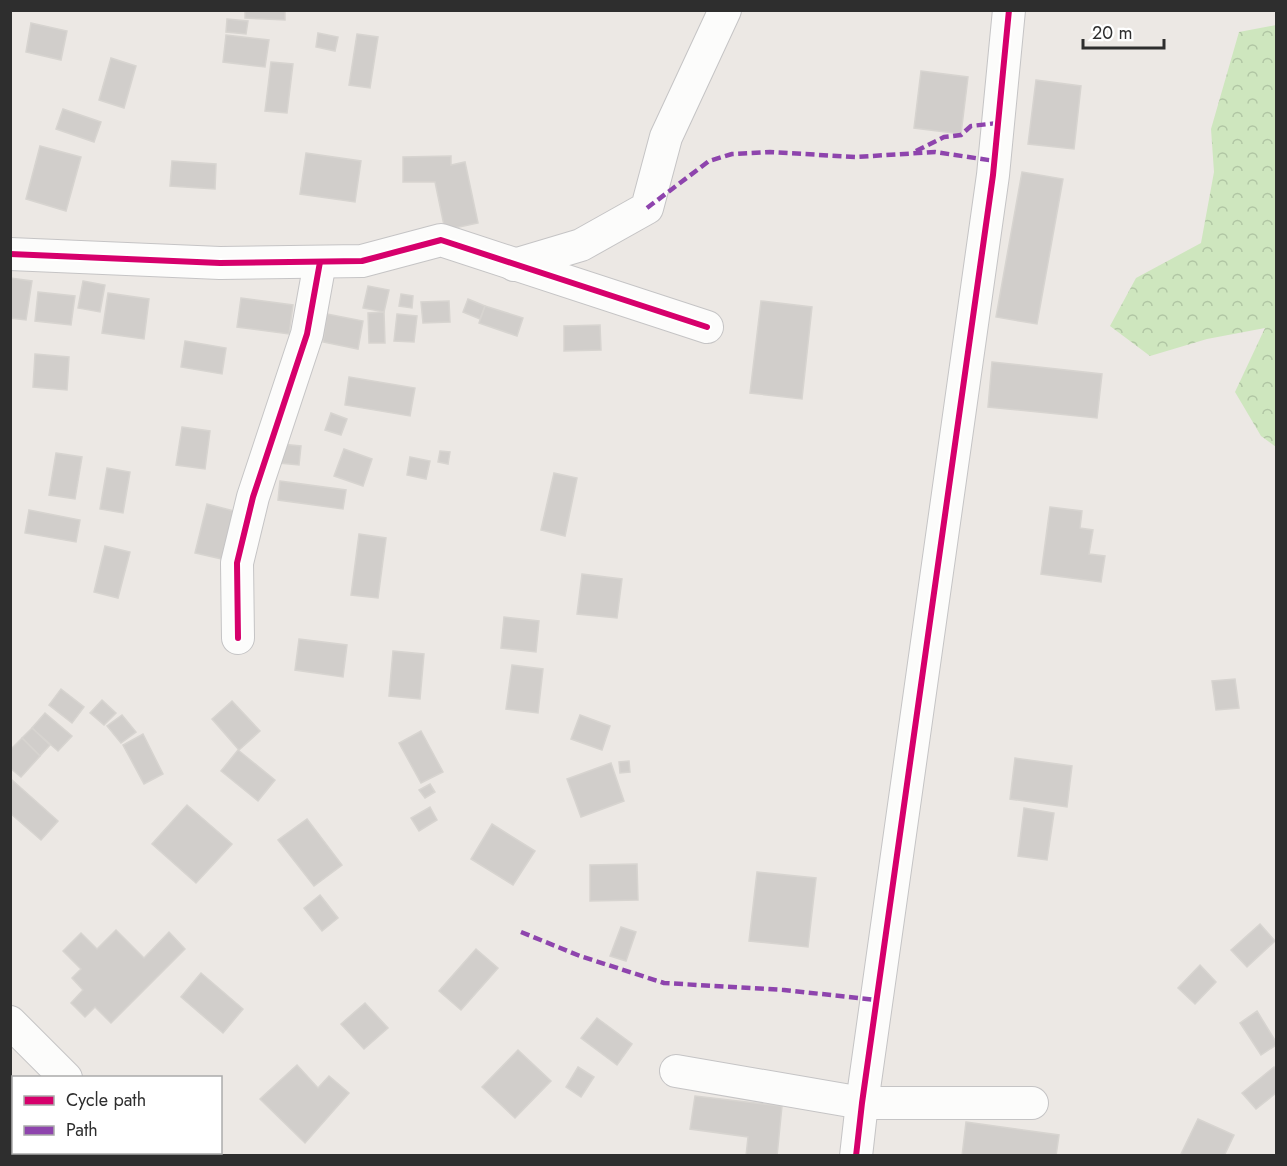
<svg xmlns="http://www.w3.org/2000/svg" width="1287" height="1166" viewBox="0 0 1287 1166" font-family="Jost,sans-serif">
<style>
.forest{fill:url(#forest-crowns)}
.building{fill:#d1cecb;stroke:#d7d4d0;stroke-width:1.5}
.lines{fill:none;stroke-linecap:round;stroke-linejoin:round}
.minor-casing{stroke:#c5c4c5;stroke-width:34}
.minor{stroke:#fcfcfb;stroke-width:32}
.quiet{stroke:#8e44ad;stroke-width:4.5;stroke-dasharray:9 4.5;stroke-linecap:butt}
.cycleway-casing{stroke:#fff;stroke-width:10}
.cycleway{stroke:#d6006c;stroke-width:6}
</style>
<defs>
<pattern id="forest-crowns" width="20" height="18" patternUnits="userSpaceOnUse" patternTransform="scale(1.5)"><rect width="20" height="18" fill="#cee6be"/><path d="M2 6a3 3 0 1 1 6 0M12 15a3 3 0 1 1 6 0" fill="none" stroke="#b1c6a4"/></pattern>
</defs>
<rect width="100%" height="100%" fill="#ece8e4"/>
<!-- forest -->
<path class="forest" d="M1276,25V447L1261,436L1235,392L1265,328L1207,339L1150,356L1110,326L1136,278L1201,243L1214,172L1211,129L1239,32Z"/>
<!-- building -->
<g class="building">
<path d="M245,10H285V20L245,18Z"/>
<path d="M227,19L248,21L246,34L226,32Z"/>
<path d="M31,23L67,31L61,60L26,52Z"/>
<path d="M318,33L338,37L335,51L316,47Z"/>
<path d="M357,34L378,37L370,88L349,85Z"/>
<path d="M226,35L269,40L265,67L223,62Z"/>
<path d="M111,58L136,66L124,108L99,100Z"/>
<path d="M271,62L293,64L287,113L265,111Z"/>
<path d="M921,71L968,77L961,134L914,128Z"/>
<path d="M1036,80L1081,86L1074,149L1028,144Z"/>
<path d="M63,109L101,122L94,142L56,129Z"/>
<path d="M40,146L81,157L66,211L26,199Z"/>
<path d="M306,153L361,161L355,202L300,194Z"/>
<path d="M451,156V165L465,162L478,223L445,230L435,182H403V157Z"/>
<path d="M172,161L216,164L215,189L170,186Z"/>
<path d="M1022,172L1063,179L1037,324L996,317Z"/>
<path d="M10,278L32,281L26,320L10,318Z"/>
<path d="M83,281L105,285L100,312L78,308Z"/>
<path d="M368,286L389,290L384,312L363,308Z"/>
<path d="M38,292L75,296L71,325L35,321Z"/>
<path d="M108,293L149,299L144,339L102,333Z"/>
<path d="M401,294L413,296L412,308L399,306Z"/>
<path d="M241,298L293,305L289,334L237,327Z"/>
<path d="M468,299L485,306L480,319L463,312Z"/>
<path d="M449,301L450,322L423,323L421,302Z"/>
<path d="M761,301L812,307L802,399L750,393Z"/>
<path d="M485,306L523,318L517,336L479,323Z"/>
<path d="M384,312L385,343H369L368,313Z"/>
<path d="M327,314L363,321L358,349L323,342Z"/>
<path d="M397,314L417,316L414,342L394,341Z"/>
<path d="M600,325L601,350L564,351V326Z"/>
<path d="M185,341L226,348L222,374L181,367Z"/>
<path d="M35,354L69,357L67,390L33,387Z"/>
<path d="M992,362L1102,374L1097,418L988,407Z"/>
<path d="M349,377L415,388L410,416L345,405Z"/>
<path d="M331,413L347,419L341,435L325,430Z"/>
<path d="M182,427L210,431L205,469L176,465Z"/>
<path d="M281,444L301,446L299,465L279,463Z"/>
<path d="M344,449L372,459L363,486L334,476Z"/>
<path d="M440,451L450,452L448,464L438,462Z"/>
<path d="M56,453L82,457L75,499L49,495Z"/>
<path d="M410,457L430,461L426,479L407,475Z"/>
<path d="M107,468L130,472L123,513L100,509Z"/>
<path d="M554,473L577,478L565,536L541,530Z"/>
<path d="M280,481L346,490L343,509L278,500Z"/>
<path d="M207,504L234,511L222,559L195,553Z"/>
<path d="M1050,507L1082,511L1080,528L1093,530L1089,554L1105,556L1101,582L1041,574Z"/>
<path d="M29,510L80,520L76,542L25,533Z"/>
<path d="M359,534L386,538L378,598L351,595Z"/>
<path d="M105,546L130,552L118,598L94,592Z"/>
<path d="M582,574L622,579L617,618L577,614Z"/>
<path d="M504,617L539,621L536,652L501,648Z"/>
<path d="M299,639L347,645L343,677L295,670Z"/>
<path d="M393,651L424,654L420,699L389,696Z"/>
<path d="M512,665L543,669L538,713L506,709Z"/>
<path d="M1235,679L1239,708L1216,710L1212,681Z"/>
<path d="M61,689L84,707L72,723L49,705Z"/>
<path d="M102,700L116,713L104,725L90,713Z"/>
<path d="M232,701L260,731L239,750L212,719Z"/>
<path d="M45,713L72,736L58,751L32,728Z"/>
<path d="M122,715L136,732L121,743L107,726Z"/>
<path d="M580,715L610,726L602,750L571,739Z"/>
<path d="M32,728L50,745L40,756L22,738Z"/>
<path d="M421,731L443,772L421,783L399,743Z"/>
<path d="M143,734L163,774L144,784L123,745Z"/>
<path d="M22,738L40,756L21,777L10,768V750Z"/>
<path d="M238,750L275,780L258,801L221,771Z"/>
<path d="M1015,758L1072,766L1067,807L1010,799Z"/>
<path d="M629,761L630,772L620,773L619,762Z"/>
<path d="M611,763L624,801L581,817L567,779Z"/>
<path d="M12,780L58,821L41,840L10,813Z"/>
<path d="M430,784L435,792L425,798L419,790Z"/>
<path d="M187,805L232,844L196,883L152,844Z"/>
<path d="M430,807L437,820L419,831L411,818Z"/>
<path d="M1024,808L1054,813L1047,860L1018,856Z"/>
<path d="M307,819L342,865L314,886L278,840Z"/>
<path d="M492,824L535,851L513,885L471,859Z"/>
<path d="M637,864L638,900L590,901V865Z"/>
<path d="M757,872L816,878L808,947L749,941Z"/>
<path d="M320,895L338,918L322,931L304,908Z"/>
<path d="M1260,924L1275,941L1247,967L1231,950Z"/>
<path d="M621,927L636,932L626,961L610,956Z"/>
<path d="M116,930L144,958L169,932L185,949L111,1023L95,1007L85,1017L71,1003L83,990L72,978L81,969L63,951L81,933L97,949Z"/>
<path d="M476,949L498,968L461,1010L439,991Z"/>
<path d="M1200,965L1216,982L1195,1004L1178,988Z"/>
<path d="M201,973L243,1009L223,1033L181,997Z"/>
<path d="M365,1003L388,1028L364,1049L341,1024Z"/>
<path d="M1257,1011L1276,1042V1045L1261,1055L1240,1023Z"/>
<path d="M597,1018L632,1044L617,1065L581,1038Z"/>
<path d="M518,1050L551,1081L515,1118L482,1087Z"/>
<path d="M297,1065L318,1088L329,1076L349,1093L305,1143L260,1099Z"/>
<path d="M578,1067L594,1077L581,1097L566,1087Z"/>
<path d="M1274,1067L1276,1069V1093L1256,1109L1242,1093Z"/>
<path d="M695,1096L782,1106L777,1156H746L748,1137L690,1129Z"/>
<path d="M1198,1119L1234,1135L1224,1156H1180Z"/>
<path d="M966,1122L1059,1135L1056,1156H962Z"/>
</g>
<g class="lines">
<!-- minor casing -->
<g class="minor-casing">
<g id="minor">
<path d="M10,254L220,263L362,261L441,240L707,327"/>
<path d="M514,265L581,245L647,208L666,137L725,10"/>
<path d="M238,638L237,563L253,497L307,334L320,262"/>
<path d="M10,1022L66,1078"/>
<path d="M676,1071L862,1103H1032"/>
<path d="M141,1152L144,1156"/>
<path d="M856,1156L862,1103L993,175L1009,10"/>
</g>
</g>
<!-- minor -->
<use href="#minor" class="minor"/>
<!-- quiet -->
<g class="quiet">
<path d="M916,151L944,137L961,135L971,126L998,123"/>
<path d="M647,208L709,161L732,154L770,152L855,157L935,152L995,161"/>
<path d="M521,932L580,956L664,983L784,990L877,1000"/>
</g>
<!-- cycleway casing -->
<g class="cycleway-casing">
<g id="cycleway">
<path d="M10,254L220,263L362,261L441,240L707,327"/>
<path d="M238,638L237,563L253,497L307,334L320,262"/>
<path d="M856,1156L862,1103L993,175L1009,10"/>
</g>
</g>
<!-- cycleway -->
<use href="#cycleway" class="cycleway"/>
</g>
<!-- border -->
<rect width="1287" height="1166" fill="none" stroke="#2e2e2e" stroke-width="24"/>
<!-- legend -->
<rect x="12" y="1076" width="210" height="78" fill="#ffffff" stroke="#ababab" stroke-width="1.5"/>
<rect x="24" y="1096" width="30" height="9" fill="#d6006c" stroke="#ababab" stroke-width="1.5"/>
<text x="66" y="1106" font-size="18" fill="#2e2e2e">Cycle path</text>
<rect x="24" y="1126" width="30" height="9" fill="#8e44ad" stroke="#ababab" stroke-width="1.5"/>
<text x="66" y="1136" font-size="18" fill="#2e2e2e">Path</text>
<!-- scale -->
<path d="M1083 39v9h81v-9" fill="none" stroke="#2e2e2e" stroke-width="3"/>
<text x="1092" y="39" font-size="18" fill="#2e2e2e" stroke="#ffffff" stroke-width="4.5" paint-order="stroke">20 m</text>
</svg>
